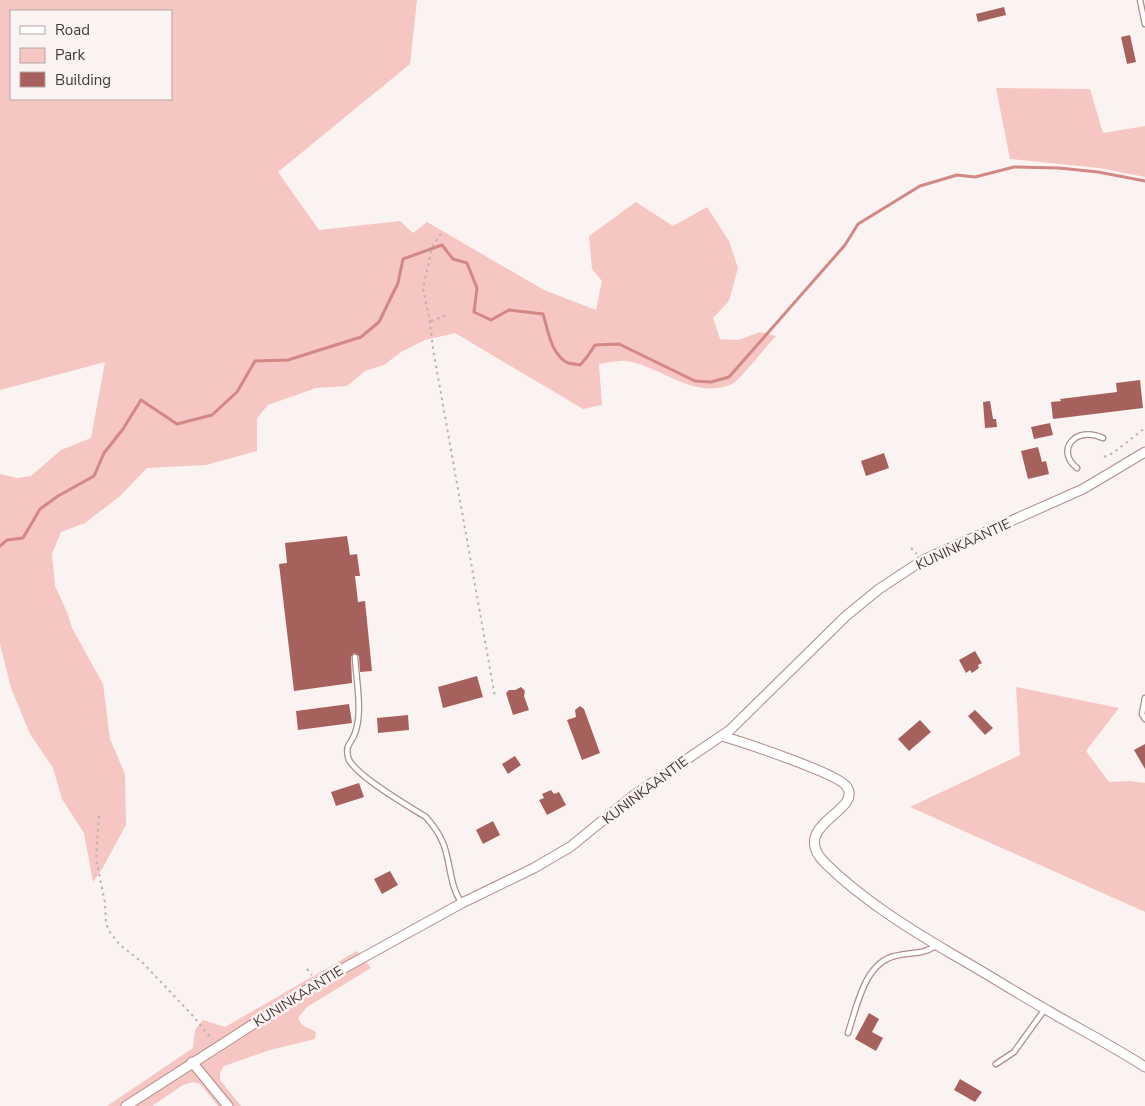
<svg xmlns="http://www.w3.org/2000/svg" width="1145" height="1106" viewBox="0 0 1145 1106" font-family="'Nunito Sans',sans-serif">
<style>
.green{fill:#f5c6c2;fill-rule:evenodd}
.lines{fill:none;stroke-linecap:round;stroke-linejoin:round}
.stream{stroke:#d28884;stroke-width:3}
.building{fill:#a7615d}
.service-casing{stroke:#b08b88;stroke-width:7}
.minor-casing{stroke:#b08b88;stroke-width:11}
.path{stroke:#bdb2b1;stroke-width:2;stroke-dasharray:2.5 4;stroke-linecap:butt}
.service{stroke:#fff;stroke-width:4.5}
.minor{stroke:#fff;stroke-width:9}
.labels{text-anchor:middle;stroke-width:5;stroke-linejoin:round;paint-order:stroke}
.street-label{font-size:14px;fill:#483837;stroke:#fbf3f2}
</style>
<rect width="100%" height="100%" fill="#fbf3f2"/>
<!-- green -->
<g class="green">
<path d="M0,0H417L410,64L278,172L319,230L400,221L413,233L427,222L544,290L596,310L602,281L592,269L589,236L636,202L673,226L707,207L729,241L738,268L729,301L713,318L720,339L738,340L760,332L776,336C768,344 739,381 732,384C694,401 662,366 626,361C618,360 607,363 599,364L602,405L583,409L455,333L425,340L401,352L384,365L365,371L347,386L316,388L268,405L257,418V451L206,465L147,468L120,496L85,523L61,532L52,554L55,586L67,612L72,628L103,684L110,739L125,774L126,825L102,869L93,882L84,833L62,799L53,768L30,734L11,688L0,644V474L18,478L31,476L61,450L91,438L105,362L0,390ZM11,11H171V99H11Z"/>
<path d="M996,88L1090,89L1103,133L1145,126V177L1099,168L1010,159Z"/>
<path d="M1016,687L1119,708L1086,751L1109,782L1131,781L1145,783V912L910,807L1020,755Z"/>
<path d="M357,951L371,968L307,1007L298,1018L302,1025L316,1032L315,1039L270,1050L224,1066L220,1073V1080L241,1106H218L200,1084L193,1082L183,1085L152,1106H107L193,1048L195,1030L203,1020L225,1027Z"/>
</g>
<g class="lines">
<!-- stream -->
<path class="stream" d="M0,546L7,540L23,538L40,509L58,496L94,476L104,453L123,429L141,400L177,424L212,415L237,392L255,361L288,360L361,337L379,322L398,283L403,259L442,245L453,259L467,263L477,288L474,312L491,320L509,310L543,314C548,330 551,355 568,363C571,364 577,364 580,365L587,357L595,345L619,344L695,381L711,382L729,377L845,245L858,224L920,186L957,175L975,177L1014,167L1059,168L1098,172L1145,181"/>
</g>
<!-- building -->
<g class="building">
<path d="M1004,7L1006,15L978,22L976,14Z"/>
<path d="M1130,35L1136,62L1127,64L1121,37Z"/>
<path d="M1140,380L1143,408L1053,419L1051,402L1061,401L1060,399L1117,392L1116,383Z"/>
<path d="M990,401L993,419H996L997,427L985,428L983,402Z"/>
<path d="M1050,423L1053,435L1034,439L1031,427Z"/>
<path d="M1038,447L1042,462L1046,461L1049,474L1028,479L1021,451Z"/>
<path d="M884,453L889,468L866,476L861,461Z"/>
<path d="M347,536L350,555L357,554L360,576H355L358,602L365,601L372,671L360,672L359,656L354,653L351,657L352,683L294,691L279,564L287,563L285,543Z"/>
<path d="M975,651L982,663L978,665L979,668L972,673L970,670L966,673L959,660Z"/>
<path d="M477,676L483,697L443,708L438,687Z"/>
<path d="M521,687L525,691L524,696L529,710L513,715L506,693L509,690H515Z"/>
<path d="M349,704L352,723L298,730L296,711Z"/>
<path d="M580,706L584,709L600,753L582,760L567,720L576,717L575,710Z"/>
<path d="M975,710L993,728L985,735L968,716Z"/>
<path d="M408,715L409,730L378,733L377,718Z"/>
<path d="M920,720L931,732L909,751L898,739Z"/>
<path d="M1145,744V769L1134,750Z"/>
<path d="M515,756L521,765L508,774L502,764Z"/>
<path d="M359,783L364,797L336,806L331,792Z"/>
<path d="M551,790L554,794L559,792L566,805L547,815L539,800L544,798L542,794Z"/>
<path d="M493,821L500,835L483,844L476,830Z"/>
<path d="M390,871L398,885L382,894L374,879Z"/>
<path d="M869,1013L879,1019L872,1032L883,1038L876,1051L855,1039Z"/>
<path d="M960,1079L982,1092L975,1102L954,1090Z"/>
</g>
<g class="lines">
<!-- service casing -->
<g class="service-casing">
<g id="service">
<path d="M1140,0L1145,24"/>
<path d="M1077,468C1055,451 1075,425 1103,438"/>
<path d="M355,657C356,678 363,713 355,733C352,743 345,744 348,757C352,774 410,807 426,817C433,825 439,833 443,843C451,862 449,886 462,903"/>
<path d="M1145,698L1142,714L1145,719"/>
<path d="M848,1033C857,1007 864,963 895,956C913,951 919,956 936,946"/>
<path d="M996,1064L1014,1052L1045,1009"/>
</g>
</g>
<!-- minor casing -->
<g class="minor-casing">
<g id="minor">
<path d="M722,736C742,742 840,774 847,787C863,812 786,825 826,864C863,900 908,928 952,954C984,972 1015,992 1047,1010C1079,1029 1113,1046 1145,1067"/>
<path d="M192,1062L228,1106"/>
<path d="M126,1106L317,983L462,903L534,868L570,847L634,795L730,730L846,616L879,589L923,560L1083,489L1145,452"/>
</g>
</g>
<!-- path -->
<g class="path">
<path d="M441,234L433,245L431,252L423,289L430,322L433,349L495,697"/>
<path d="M431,321L448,315"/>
<path d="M1104,457L1113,453L1145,428"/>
<path d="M911,548L917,554"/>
<path d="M99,816L96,859L105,903L106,924L111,934L120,945L143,963L194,1017L212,1040"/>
<path d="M307,969L312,975"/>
</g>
<!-- service -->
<use href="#service" class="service"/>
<!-- minor -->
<use href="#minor" class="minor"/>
</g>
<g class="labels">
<!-- street labels -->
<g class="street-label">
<text transform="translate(963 544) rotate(-25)" y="5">KUNINKAANTIE</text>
<text transform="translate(645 790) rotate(-37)" y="5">KUNINKAANTIE</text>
<text transform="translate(298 996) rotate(-32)" y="5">KUNINKAANTIE</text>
</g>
</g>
<!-- legend -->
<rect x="10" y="10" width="162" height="90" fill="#fbf3f2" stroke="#b3a8a7"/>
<rect x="20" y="26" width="25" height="8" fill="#ffffff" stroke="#b3a8a7"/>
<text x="55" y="35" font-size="15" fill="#483837">Road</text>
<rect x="20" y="48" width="25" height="15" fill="#f5c6c2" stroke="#b3a8a7"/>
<text x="55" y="60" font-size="15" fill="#483837">Park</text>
<rect x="20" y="72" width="25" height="15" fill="#a7615d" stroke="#b3a8a7"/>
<text x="55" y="85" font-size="15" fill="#483837">Building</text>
</svg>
